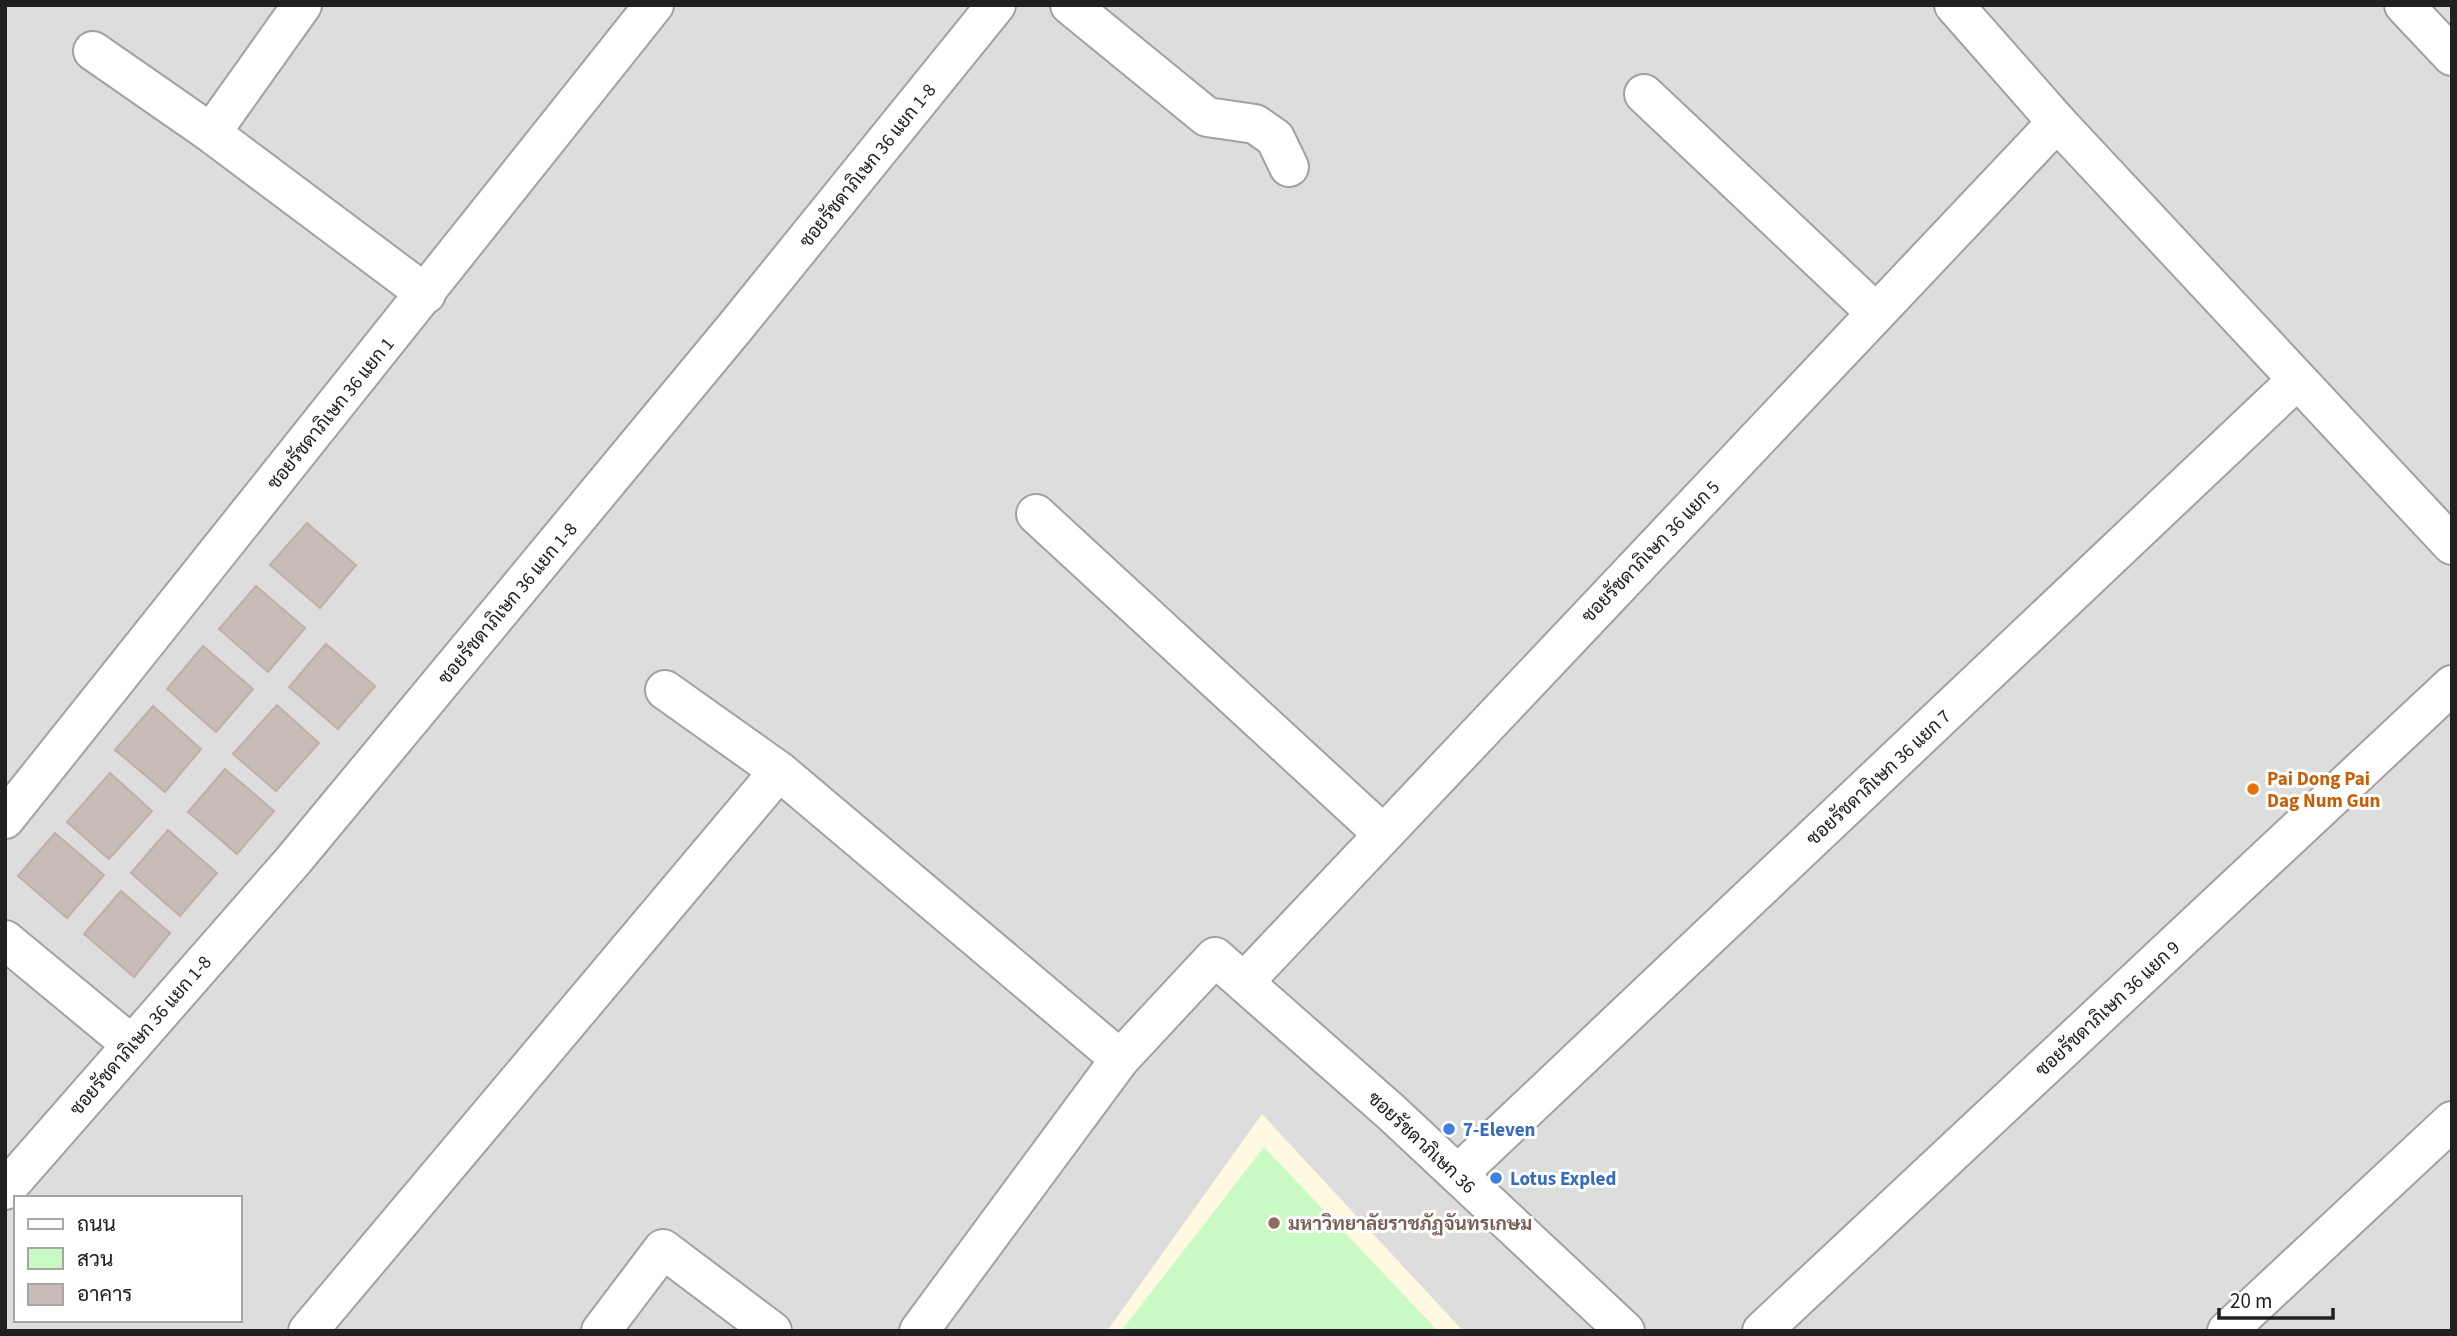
<svg xmlns="http://www.w3.org/2000/svg" width="2457" height="1336" viewBox="0 0 2457 1336" font-family="'Source Sans 3',Sarabun,sans-serif">
<style>
.residential{fill:#dedddd;fill-rule:evenodd}
.education{fill:#fff9e1}
.park{fill:#cafac3}
.building{fill:#c8bcb9;stroke:#c2aea8;stroke-width:2}
.lines{fill:none;stroke-linecap:round;stroke-linejoin:round}
.minor-casing{stroke:#a1a1a1;stroke-width:42}
.minor{stroke:#fff;stroke-width:38}
.food-dot{fill:#e8710a;stroke:#fff;stroke-width:2.5}
.shop-dot{fill:#3f7fe0;stroke:#fff;stroke-width:2.5}
.education-dot{fill:#8d6e63;stroke:#fff;stroke-width:2.5}
.labels{text-anchor:middle;stroke-width:6;stroke-linejoin:round;paint-order:stroke}
.street-label{font-size:19px;fill:#202020;stroke:#fff}
.food-label{font-size:19px;font-weight:bold;fill:#c56008;stroke:#fff;text-anchor:start}
.shop-label{font-size:19px;font-weight:bold;fill:#366cbe;stroke:#fff;text-anchor:start}
.education-label{font-size:19px;font-weight:bold;fill:#785e54;stroke:#fff;text-anchor:start}
</style>
<rect width="100%" height="100%" fill="#f0ebe6"/>
<!-- residential -->
<path class="residential" d="M5,5H2452V1331H5ZM16,1198H240V1320H16Z"/>
<!-- education -->
<path class="education" d="M1262,1114L1463,1331H1107Z"/>
<!-- park -->
<path class="park" d="M1264,1147L1438,1331H1121Z"/>
<!-- building -->
<g class="building">
<path d="M307,523L356,565L320,608L270,565Z"/>
<path d="M256,586L305,628L268,672L219,629Z"/>
<path d="M326,644L375,686L338,729L289,687Z"/>
<path d="M203,646L253,689L216,732L167,689Z"/>
<path d="M277,705L319,743L276,791L233,754Z"/>
<path d="M153,706L201,749L165,792L115,750Z"/>
<path d="M225,769L274,811L237,854L188,812Z"/>
<path d="M110,773L152,811L109,859L67,822Z"/>
<path d="M168,830L217,873L180,916L131,873Z"/>
<path d="M55,833L104,875L67,918L18,876Z"/>
<path d="M121,891L170,933L134,977L84,934Z"/>
</g>
<g class="lines">
<!-- minor casing -->
<g class="minor-casing">
<g id="minor">
<path d="M1070,5L1207,117L1255,124L1275,138L1289,167"/>
<path d="M1954,5L2057,122L2452,545"/>
<path d="M2404,5L2452,56"/>
<path d="M93,51L211,133L426,294"/>
<path d="M1644,94L1876,313"/>
<path d="M211,133L302,5"/>
<path d="M1036,514L1382,833"/>
<path d="M665,690L779,771L1120,1059"/>
<path d="M5,819L654,5"/>
<path d="M5,940L132,1045"/>
<path d="M1245,981L2057,122"/>
<path d="M1458,1174L2297,380"/>
<path d="M5,1190L292,862L737,325L996,5"/>
<path d="M308,1331L779,771"/>
<path d="M601,1331L663,1249L772,1331"/>
<path d="M919,1331L1120,1059L1215,957L1391,1112L1625,1331"/>
<path d="M1762,1331L2452,685"/>
<path d="M2227,1331L2452,1121"/>
</g>
</g>
<!-- minor -->
<use href="#minor" class="minor"/>
</g>
<!-- markers -->
<circle class="food-dot" cx="2253" cy="789" r="7"/>
<g class="shop-dot">
<circle cx="1449" cy="1129" r="7"/>
<circle cx="1496" cy="1178" r="7"/>
</g>
<circle class="education-dot" cx="1274" cy="1223" r="7"/>
<g class="labels">
<!-- street labels -->
<g class="street-label">
<text transform="translate(867 165) rotate(-51)" y="7">ซอยรัชดาภิเษก 36 แยก 1-8</text>
<text transform="translate(330 413) rotate(-51)" y="7">ซอยรัชดาภิเษก 36 แยก 1</text>
<text transform="translate(1650 551) rotate(-46)" y="7">ซอยรัชดาภิเษก 36 แยก 5</text>
<text transform="translate(507 603) rotate(-50)" y="7">ซอยรัชดาภิเษก 36 แยก 1-8</text>
<text transform="translate(1878 777) rotate(-43)" y="7">ซอยรัชดาภิเษก 36 แยก 7</text>
<text transform="translate(2107 1008) rotate(-43)" y="7">ซอยรัชดาภิเษก 36 แยก 9</text>
<text transform="translate(140 1035) rotate(-49)" y="7">ซอยรัชดาภิเษก 36 แยก 1-8</text>
<text transform="translate(1422 1142) rotate(43)" y="7">ซอยรัชดาภิเษก 36</text>
</g>
<!-- food labels -->
<g class="food-label">
<text x="2267" y="785">Pai Dong Pai<tspan x="2267" dy="22">Dag Num Gun</tspan></text>
</g>
<!-- shop labels -->
<g class="shop-label">
<text x="1463" y="1136">7-Eleven</text>
<text x="1510" y="1185">Lotus Expled</text>
</g>
<!-- education labels -->
<g class="education-label">
<text x="1288" y="1230">มหาวิทยาลัยราชภัฏจันทรเกษม</text>
</g>
</g>
<!-- border -->
<rect width="2457" height="1336" fill="none" stroke="#202020" stroke-width="14"/>
<!-- legend -->
<rect x="14" y="1196" width="228" height="126" fill="#ffffff" stroke="#a6a6a6" stroke-width="2"/>
<rect x="28" y="1219" width="35" height="10" fill="#ffffff" stroke="#a6a6a6" stroke-width="2"/>
<text x="77" y="1231" font-size="21" fill="#202020">ถนน</text>
<rect x="28" y="1248" width="35" height="21" fill="#cafac3" stroke="#a6a6a6" stroke-width="2"/>
<text x="77" y="1266" font-size="21" fill="#202020">สวน</text>
<rect x="28" y="1284" width="35" height="21" fill="#c8bcb9" stroke="#a6a6a6" stroke-width="2"/>
<text x="77" y="1301" font-size="21" fill="#202020">อาคาร</text>
<!-- scale -->
<path d="M2219 1308v10h114v-10" fill="none" stroke="#202020" stroke-width="3.5"/>
<text x="2230" y="1308" font-size="21" fill="#202020" stroke="#ffffff" stroke-width="5" paint-order="stroke">20 m</text>
</svg>
